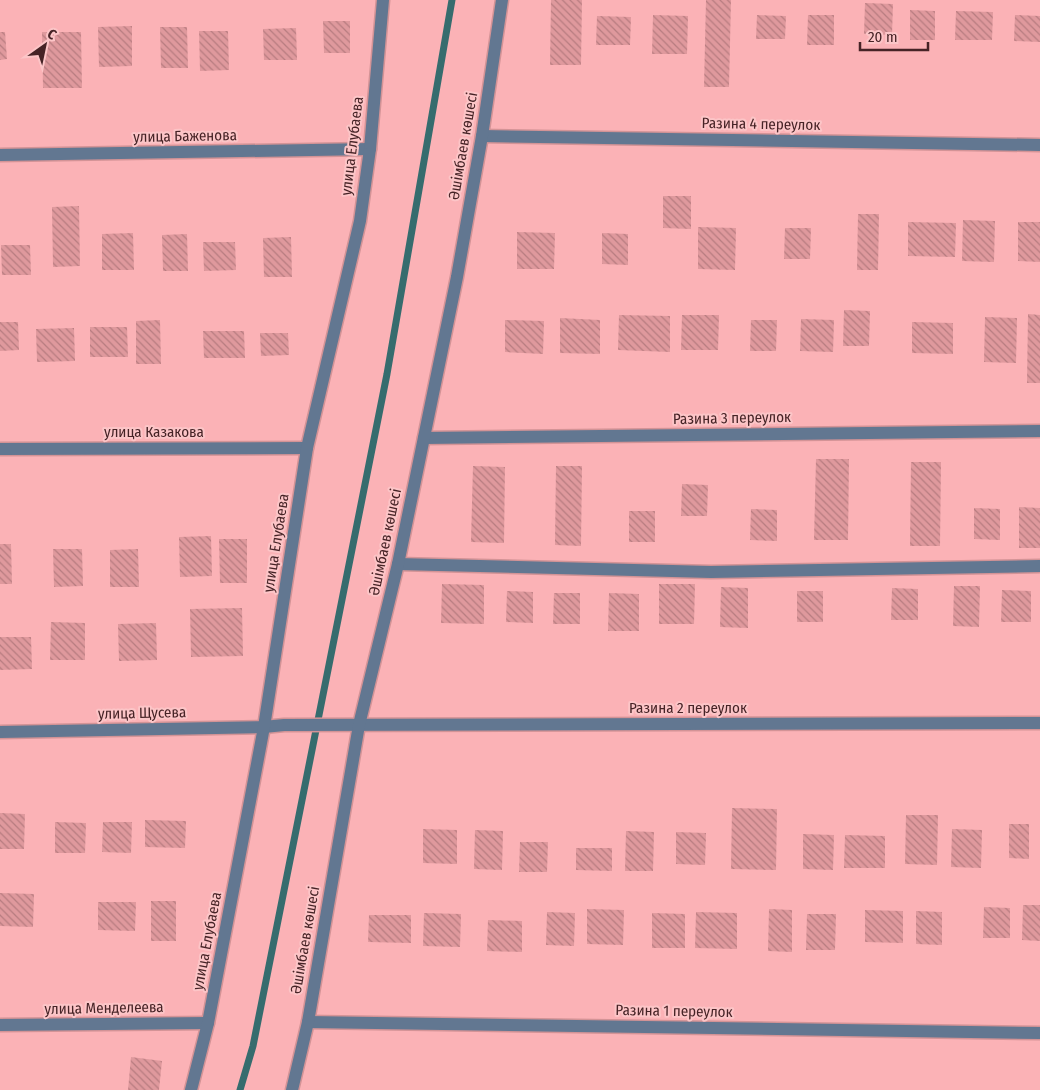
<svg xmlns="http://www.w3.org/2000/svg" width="1040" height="1090" viewBox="0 0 1040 1090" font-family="'Fira Sans Condensed',sans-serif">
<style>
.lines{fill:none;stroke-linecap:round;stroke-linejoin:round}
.stream{stroke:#366c6e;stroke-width:7}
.building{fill:url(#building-back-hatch)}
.minor-casing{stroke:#d39396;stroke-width:15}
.minor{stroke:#627791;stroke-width:12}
.labels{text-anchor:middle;stroke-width:4;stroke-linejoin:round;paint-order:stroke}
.street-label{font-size:15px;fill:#462326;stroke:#fcc5c7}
</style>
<defs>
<pattern id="building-back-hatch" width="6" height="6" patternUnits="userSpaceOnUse" patternTransform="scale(1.25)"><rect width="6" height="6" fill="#df999d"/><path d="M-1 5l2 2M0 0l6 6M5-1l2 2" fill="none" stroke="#b77c80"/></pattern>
</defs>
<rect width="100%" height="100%" fill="#fbb2b6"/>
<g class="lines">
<!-- stream -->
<path class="stream" d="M240,1090L253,1046L387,374L452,0"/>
</g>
<!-- building -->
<g class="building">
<path d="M551,0H582L581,65H550Z"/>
<path d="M706,0H731L729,87H704Z"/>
<path d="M865,3L893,4L892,35L864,34Z"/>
<path d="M910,10L935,11V40H910Z"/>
<path d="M956,11L993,12L992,40H955Z"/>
<path d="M653,15L688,16L687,54H652Z"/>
<path d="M757,15L786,16L785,39H756Z"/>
<path d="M808,15H834V45H807Z"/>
<path d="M1015,15L1040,16V42L1014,41Z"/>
<path d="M597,16L631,17L630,45H596Z"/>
<path d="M323,21H350V53H324Z"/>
<path d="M132,26V66L99,67L98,27Z"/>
<path d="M160,27H187L188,68H161Z"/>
<path d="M296,28L297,60H264L263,29Z"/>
<path d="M199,31H228L229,70L200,71Z"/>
<path d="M0,32H5L7,59L0,60Z"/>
<path d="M42,32H81L82,88H43Z"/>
<path d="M663,196H691V229L663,228Z"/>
<path d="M79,206L80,266L53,267L52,207Z"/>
<path d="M858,214H879L878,270H857Z"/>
<path d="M963,220L995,221L994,262L962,261Z"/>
<path d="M908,222L956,223L955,257L908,256Z"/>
<path d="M1018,222H1040V262L1018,261Z"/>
<path d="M698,227L736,228L735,270L698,269Z"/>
<path d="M785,228H811L810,259H784Z"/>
<path d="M517,232L555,233L554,269H517Z"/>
<path d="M133,233L134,270H102V234Z"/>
<path d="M602,233L628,234V265L602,264Z"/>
<path d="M187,234L188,271H163L162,235Z"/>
<path d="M291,237L292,277H264L263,238Z"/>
<path d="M203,242H235L236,270L204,271Z"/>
<path d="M1,245H30L31,275H2Z"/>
<path d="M844,310L870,311L869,346H843Z"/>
<path d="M1028,314L1040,315V383H1027Z"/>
<path d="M619,315L670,316V352L618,350Z"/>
<path d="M682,315H719L718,350H681Z"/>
<path d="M985,317L1017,318L1016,363L984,362Z"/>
<path d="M560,318L600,320V354L560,353Z"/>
<path d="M801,319L834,320L833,352L800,351Z"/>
<path d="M160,320L161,364H136V321Z"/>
<path d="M505,320L544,321L543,354L505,352Z"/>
<path d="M751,320H777L776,351H750Z"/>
<path d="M0,322H18L19,350L0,351Z"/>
<path d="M912,322L953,323V354L912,353Z"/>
<path d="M90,327H127L128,357H90Z"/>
<path d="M74,328L75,361L37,362L36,329Z"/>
<path d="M203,331H244L245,358H204Z"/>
<path d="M260,333H288L289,355L261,356Z"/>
<path d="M816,459H849L848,540H814Z"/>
<path d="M911,462H941L940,546H910Z"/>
<path d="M473,466L505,467L504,543L471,542Z"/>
<path d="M556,466H582L581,546L555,545Z"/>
<path d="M682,484L708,485L707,516H681Z"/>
<path d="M1019,507L1040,508V548H1019Z"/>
<path d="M974,508L1000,509V540L974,539Z"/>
<path d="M751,509L777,510V541L750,540Z"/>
<rect x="629" y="511" width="26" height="31"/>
<path d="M211,536L212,576L180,577L179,537Z"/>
<path d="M219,539H247V583H220Z"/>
<path d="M0,544H11L12,584H0Z"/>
<path d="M53,549H82L83,586L54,587Z"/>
<path d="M138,549L139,587H110V550Z"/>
<path d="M442,584L484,585V624L441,623Z"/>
<path d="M659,584H695L694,624H659Z"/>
<path d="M954,586H980L979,627L953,626Z"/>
<path d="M721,587L748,588V628L720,627Z"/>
<path d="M892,588L918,589V620H891Z"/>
<path d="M1002,590L1031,591V622H1001Z"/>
<path d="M507,591L533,592V623L506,622Z"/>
<rect x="797" y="591" width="26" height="31"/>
<path d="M554,593H580V624H553Z"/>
<path d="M609,593L639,594V631H608Z"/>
<path d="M242,608L243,656L191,657L190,609Z"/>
<path d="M51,622L85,623V660H50Z"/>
<path d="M156,623L157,660L119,661L118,624Z"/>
<path d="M0,637H31L32,669L0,670Z"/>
<path d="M732,808L777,809L776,870L731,869Z"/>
<path d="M0,813L25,814L24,849H0Z"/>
<path d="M906,815H938L937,865L905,864Z"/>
<path d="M145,820L186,821L185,848L145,847Z"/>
<path d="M55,822L86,823L85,853H55Z"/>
<path d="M103,822H132L131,853L102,852Z"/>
<path d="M1009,824H1029V859L1009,858Z"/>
<path d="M423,829L457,830V864L423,863Z"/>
<path d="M952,829L982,830L981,868L951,867Z"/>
<path d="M475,830L503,831L502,870L474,869Z"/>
<path d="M626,831L654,832L653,871H625Z"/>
<path d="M676,832L706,833L705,865L676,864Z"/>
<path d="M803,834L834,835L833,870L803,869Z"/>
<path d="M845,835L885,836V868H844Z"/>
<path d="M520,842H548L547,872H519Z"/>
<path d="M576,848H612V871L576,870Z"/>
<path d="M0,893L34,894L33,927L0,926Z"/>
<rect x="151" y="901" width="25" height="40"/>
<path d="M98,902H136L135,931L98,930Z"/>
<path d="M1023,905H1040V941L1022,940Z"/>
<path d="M984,907L1010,908V938H983Z"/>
<path d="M587,909L624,910L623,945L587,944Z"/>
<path d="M769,909L792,910V952L768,951Z"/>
<path d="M865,910L903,911V943L865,942Z"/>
<path d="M916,911L942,912V945L916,944Z"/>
<path d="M547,912L575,913L574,946L546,945Z"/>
<path d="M696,912L737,913V949L695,948Z"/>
<path d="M424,913L461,914L460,947L423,946Z"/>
<path d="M652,913L685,914V948H652Z"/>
<path d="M807,914H836L835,950H806Z"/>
<path d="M369,915H411V943L368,942Z"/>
<path d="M488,920L522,921V952L487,951Z"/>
<path d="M131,1057L162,1061L159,1090H128Z"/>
</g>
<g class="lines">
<!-- minor casing -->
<g class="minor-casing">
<g id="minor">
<path d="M482,136L1040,145"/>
<path d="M0,155L370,149"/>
<path d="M424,438L1040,431"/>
<path d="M0,449L307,448"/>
<path d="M398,564L711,572L1040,566"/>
<path d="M0,732L264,727L284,725L1040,723"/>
<path d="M308,1022L1040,1033"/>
<path d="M0,1025L208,1023"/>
<path d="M191,1090L208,1023L264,727L307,448L360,221L370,149L383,0"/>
<path d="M292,1090L308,1022L359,725L398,564L457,277L482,136L502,0"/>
</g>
</g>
<!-- minor -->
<use href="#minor" class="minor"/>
</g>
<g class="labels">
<!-- street labels -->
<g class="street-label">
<text transform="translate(761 124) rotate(1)" y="5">Разина 4 переулок</text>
<text transform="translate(185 136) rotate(-1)" y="5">улица Баженова</text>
<text transform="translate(352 146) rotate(-83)" y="5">улица Елубаева</text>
<text transform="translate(463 146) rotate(-80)" y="5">Әшімбаев көшесі</text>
<text transform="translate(732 418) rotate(-1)" y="5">Разина 3 переулок</text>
<text x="154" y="437">улица Казакова</text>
<text transform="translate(385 542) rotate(-78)" y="5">Әшімбаев көшесі</text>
<text transform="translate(276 543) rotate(-81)" y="5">улица Елубаева</text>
<text x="688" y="713">Разина 2 переулок</text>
<text transform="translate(142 713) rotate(-1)" y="5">улица Щусева</text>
<text transform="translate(305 940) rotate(-80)" y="5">Әшімбаев көшесі</text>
<text transform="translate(207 941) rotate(-79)" y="5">улица Елубаева</text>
<text transform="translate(104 1008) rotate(-1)" y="5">улица Менделеева</text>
<text transform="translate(674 1011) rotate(1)" y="5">Разина 1 переулок</text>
</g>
</g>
<!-- north arrow -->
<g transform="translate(45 45) rotate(33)" stroke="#fcc5c7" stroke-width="4" paint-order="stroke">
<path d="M0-4L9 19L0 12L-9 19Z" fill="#462326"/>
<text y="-8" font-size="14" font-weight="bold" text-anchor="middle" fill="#462326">С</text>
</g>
<!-- scale -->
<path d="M860 42v8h68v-8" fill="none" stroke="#462326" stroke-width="2.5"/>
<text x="868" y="42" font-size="15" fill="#462326" stroke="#fcc5c7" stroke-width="4" paint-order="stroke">20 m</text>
</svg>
